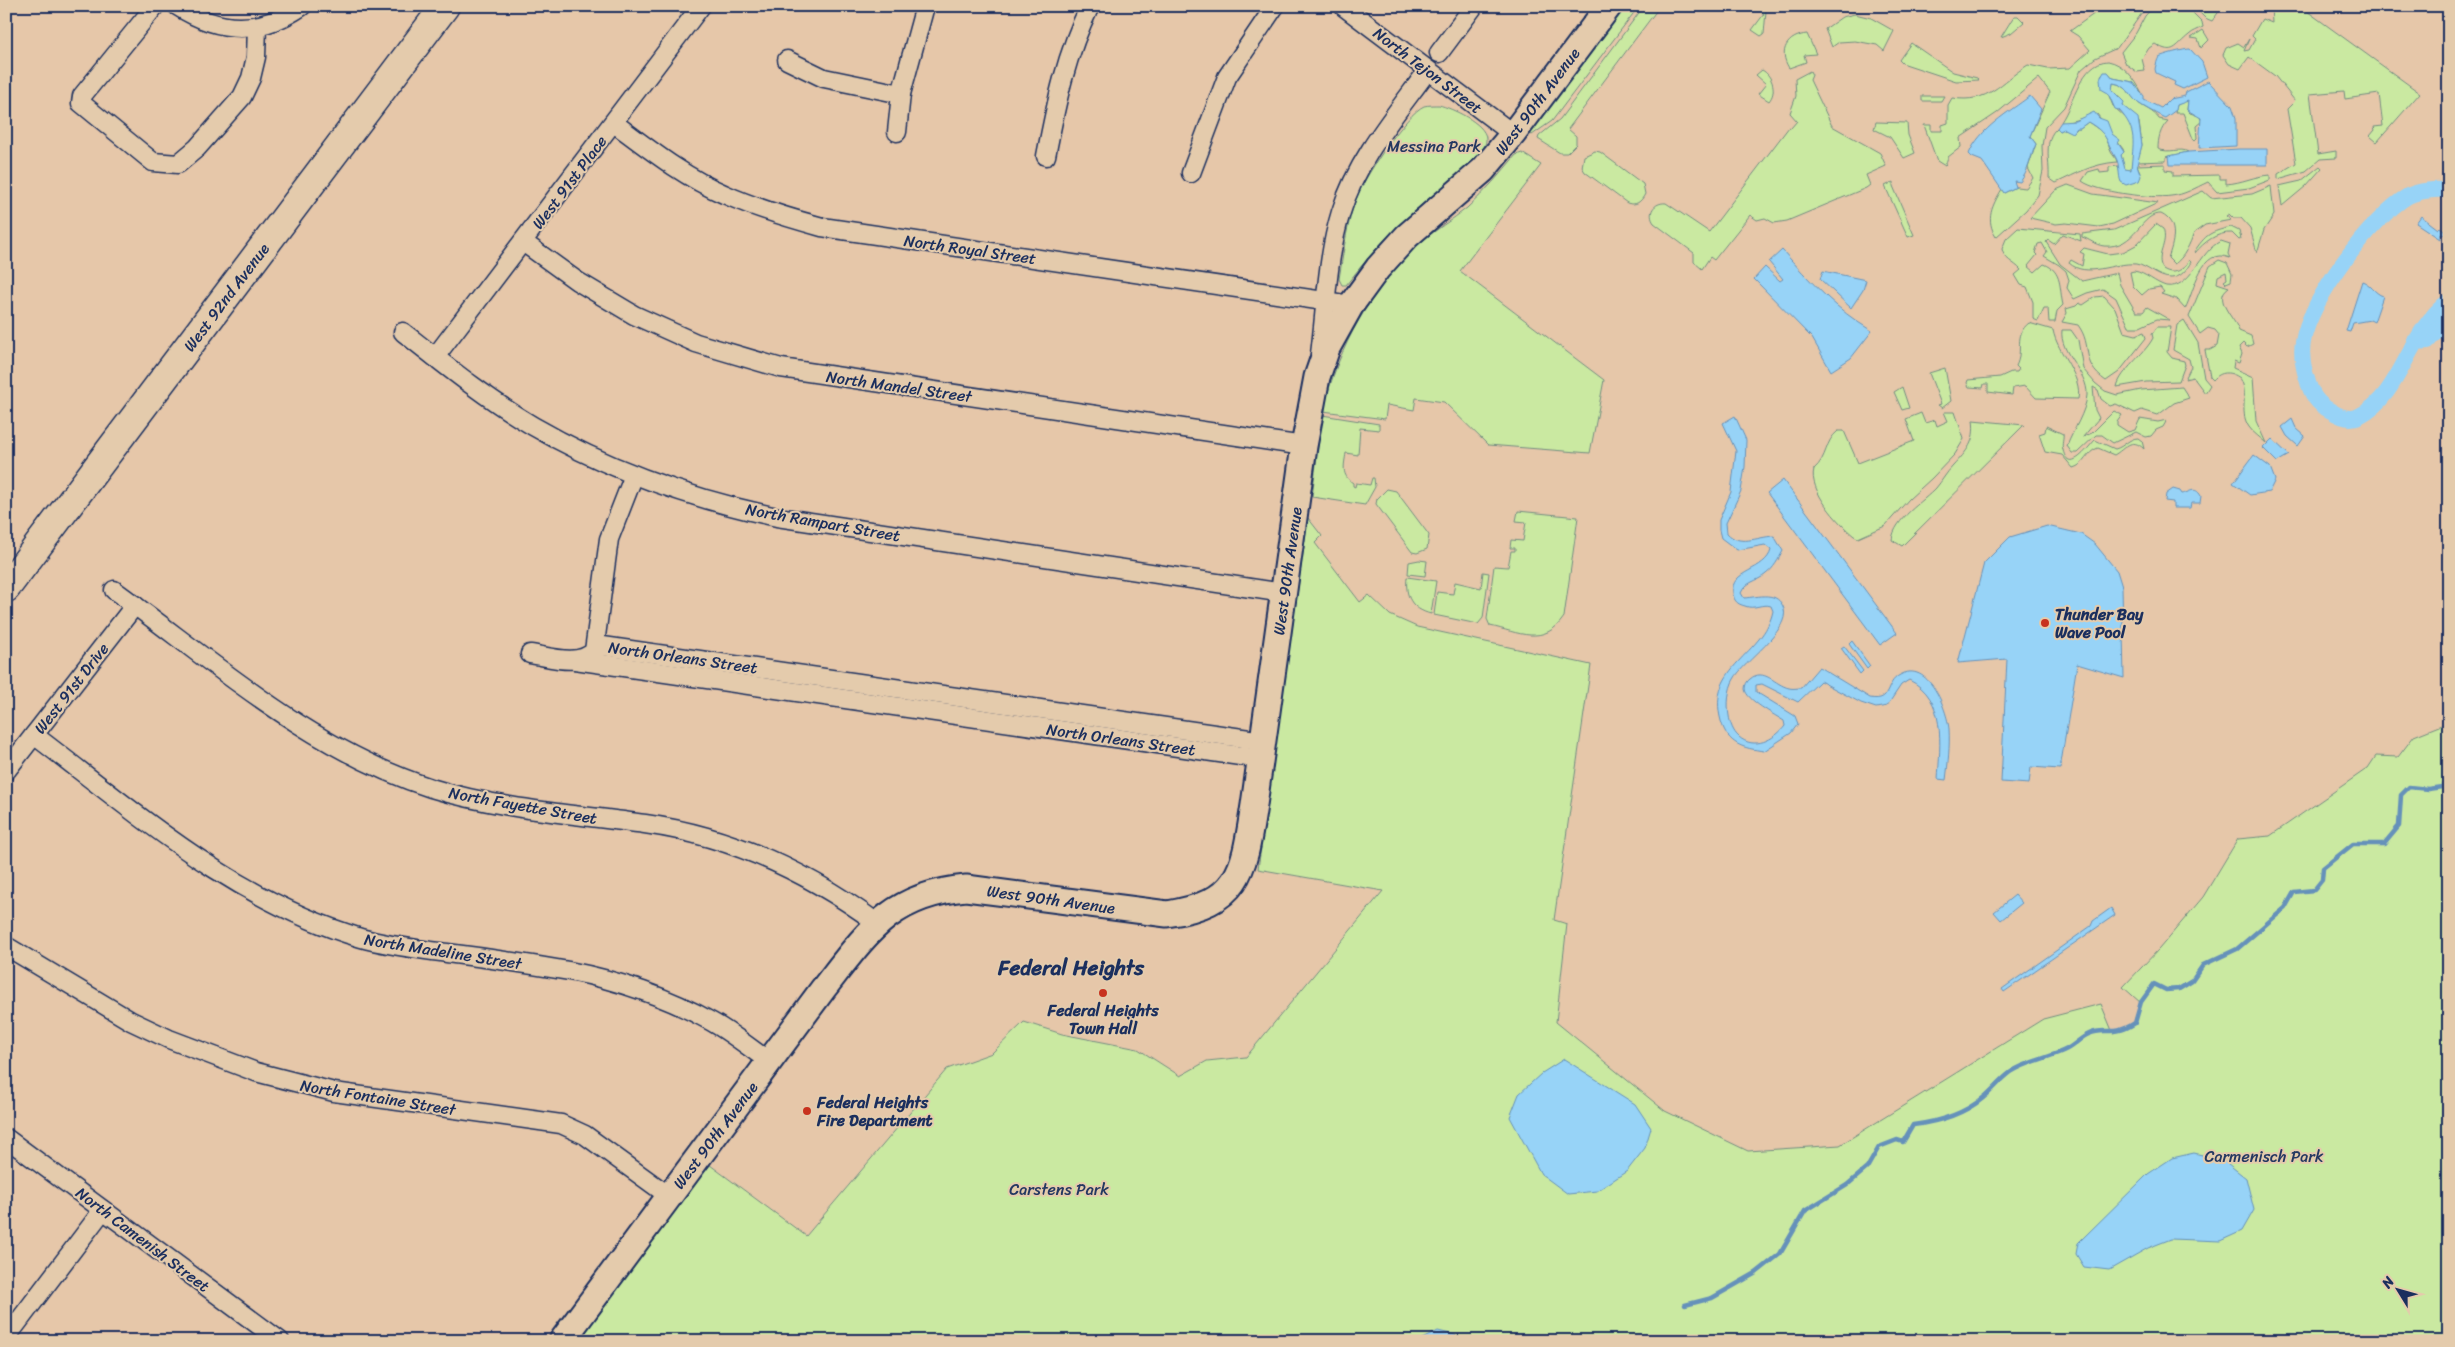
<svg xmlns="http://www.w3.org/2000/svg" width="2455" height="1347" viewBox="0 0 2455 1347" font-family="Sriracha,sans-serif">
<style>
.green{fill:#cae9a1;stroke:#728c80}
.water{fill:#97d3f7;stroke:#6591ba}
.lines{fill:none;stroke-linecap:round;stroke-linejoin:round}
.stream{stroke:#6591ba;stroke-width:4.5}
.canal{stroke:#97d3f7;stroke-width:16}
.street-casing{stroke:#1b2f5e;stroke-width:21}
.secondary-casing{stroke:#1b2f5e;stroke-width:29}
.primary-casing{stroke:#1b2f5e;stroke-width:31}
.street{stroke:#e4cbac;stroke-width:18}
.secondary{stroke:#e4cbac;stroke-width:25}
.primary{stroke:#e4cbac;stroke-width:28}
.poi-dot{fill:#c8321e;stroke:#e4cbac;stroke-width:2}
.labels{text-anchor:middle;stroke-width:4;stroke-linejoin:round;paint-order:stroke}
.street-label{font-size:16px;fill:#1b2f5e;stroke:#e4cbac}
.park-label{font-size:16px;fill:#243861;stroke:#e4cbac}
.poi-label{font-size:16px;font-weight:bold;fill:#1b2f5e;stroke:#e4cbac;text-anchor:start}
.district-label{font-size:21px;font-weight:bold;fill:#1b2f5e;stroke:#e4cbac}
</style>
<rect width="100%" height="100%" fill="#e6c7a9"/>
<filter id="ink" filterUnits="userSpaceOnUse"><feTurbulence type="fractalNoise" baseFrequency=".02" numOctaves="2"/><feDisplacementMap in="SourceGraphic" scale="10" xChannelSelector="R" yChannelSelector="G"/><feConvolveMatrix kernelMatrix="1 2 1 2 8 2 1 2 1" color-interpolation-filters="sRGB"/></filter>
<g filter="url(#ink)">
<!-- green -->
<g class="green">
<path d="M1623,6H1639L1552,121L1532,135L1529,133Z"/>
<path d="M1644,6H1660L1568,129L1576,136V144L1567,153H1560L1538,139L1539,136L1560,119Z"/>
<path d="M1755,6H1764L1766,11L1764,34L1761,36L1752,30L1764,14Z"/>
<path d="M2105,6H2147L2117,48L2095,58L2081,70L2064,107L2045,127L2042,146L2043,171L2038,195L2026,210L1996,237C1985,219 1992,206 2002,189L2004,193L2016,187L2026,188L2033,178L2028,168L2036,144L2030,136L2050,92L2039,78L1997,113L1960,138L1961,147L1948,157L1945,166L1937,161L1924,125H1931V131H1942V125L1948,123V105L1952,98C1990,104 2000,82 2028,65L2048,69L2070,68L2090,50L2078,36L2070,31Z"/>
<path d="M2154,6H2162L2163,12L2191,11L2202,22L2203,27C2198,30 2193,31 2189,35C2175,46 2174,56 2155,44L2149,48L2142,59L2145,71L2137,72L2126,64L2121,52L2136,33L2145,16Z"/>
<path d="M2193,6H2223L2212,21L2205,18Z"/>
<path d="M2271,6H2300L2420,93L2377,142L2370,136L2375,130L2374,127L2383,126L2379,94L2345,99L2344,91L2310,94L2318,154L2336,151V158L2320,159L2306,171L2278,179V174L2296,163L2287,109L2295,101L2275,76L2249,57L2240,69L2229,64L2223,55L2226,48L2238,43L2244,47L2249,39L2244,51L2249,50L2255,39L2252,36L2262,19L2272,23Z"/>
<path d="M1855,14L1871,18L1894,31L1884,51L1877,45L1855,41L1839,42L1832,47L1825,29L1842,17Z"/>
<path d="M2014,16H2018L2024,22L2011,33L2001,37Z"/>
<path d="M2203,30L2209,40L2201,48L2198,39L2191,38Z"/>
<path d="M1807,34L1816,54L1804,55L1806,62L1789,68C1778,51 1787,36 1807,34Z"/>
<path d="M1911,43L1953,72L1977,78L1979,80L1956,81L1902,63L1899,60Z"/>
<path d="M2108,61C2124,64 2135,79 2142,93L2133,82L2113,78L2108,72L2101,76L2113,106L2128,120L2132,128L2135,141L2131,170H2125L2121,155L2124,152L2123,149L2097,114L2065,123L2061,122C2074,103 2081,62 2108,61Z"/>
<path d="M1762,70C1773,76 1777,92 1769,101L1758,94L1766,84L1756,75Z"/>
<path d="M1810,71L1812,75L1810,80L1832,126L1880,153L1886,166L1866,175L1870,185L1866,188L1787,221L1774,223L1765,218L1757,220L1750,215L1714,260L1710,257L1702,269L1694,262V253L1654,223C1647,213 1654,202 1666,203L1709,232L1789,127L1791,128L1797,121L1790,113L1796,96L1795,79Z"/>
<path d="M2113,83C2128,85 2129,95 2137,102C2145,109 2153,110 2159,119L2168,121C2160,129 2158,139 2158,149C2169,154 2181,147 2188,152L2166,157V161L2137,162L2142,145L2139,122L2123,106L2122,99L2112,90Z"/>
<path d="M1922,96H1944L1941,101H1922Z"/>
<path d="M2188,100L2187,110L2190,113L2199,116L2202,121L2196,126L2197,138L2194,141L2183,113H2175L2177,105Z"/>
<path d="M1439,105C1451,108 1485,123 1486,138C1487,150 1472,160 1465,168C1448,185 1428,198 1410,215C1386,236 1366,260 1346,285H1342L1339,279C1344,250 1347,219 1359,192C1367,174 1406,114 1424,106C1428,105 1434,105 1439,105Z"/>
<path d="M1876,122L1907,123L1908,135L1915,153L1904,158L1890,137L1874,129Z"/>
<path d="M2088,122C2104,133 2105,133 2111,152C2113,156 2116,157 2117,162C2092,164 2078,173 2056,183L2049,178C2050,161 2043,140 2057,128L2060,131L2064,129L2074,132L2076,128H2080Z"/>
<path d="M1595,151L1600,152L1643,184L1645,194C1641,202 1636,206 1627,203L1585,172L1582,167L1584,156Z"/>
<path d="M1522,153L1541,165L1460,271L1604,380L1590,453L1488,445L1444,402L1416,398L1414,410L1387,405L1385,419L1323,411C1338,347 1372,287 1421,242C1435,230 1452,220 1467,208C1485,192 1501,173 1516,155Z"/>
<path d="M2165,164V170L2173,171V176L2220,175V179H2226V184C2242,183 2254,176 2270,175V180L2249,188L2217,192L2208,182C2195,188 2184,195 2171,196C2153,199 2096,192 2082,181L2088,172L2099,169L2100,173L2109,172V167L2118,166L2120,174L2140,172L2137,165Z"/>
<path d="M2320,166L2322,168L2306,186L2282,206L2279,186L2301,181Z"/>
<path d="M1893,182V186L1914,235L1908,237L1885,186Z"/>
<path d="M2068,185L2093,194L2158,203L2113,224L2099,227L2066,223L2056,224L2030,218L2056,190Z"/>
<path d="M2271,186L2274,215L2264,230L2257,253L2250,228L2241,218H2233L2229,214L2226,216L2231,220L2205,225L2194,233C2190,243 2184,259 2174,264L2168,258C2173,244 2180,223 2161,214C2141,212 2136,249 2104,246C2095,245 2089,239 2082,237V234L2114,230L2203,191L2211,198L2252,194Z"/>
<path d="M2156,224L2163,229C2169,244 2154,256 2163,269C2174,276 2184,270 2189,260L2191,262C2187,269 2181,278 2171,278C2158,278 2148,266 2136,264C2113,262 2087,279 2069,263L2071,260L2082,266L2084,254L2080,252L2084,248L2108,254L2123,252L2136,245Z"/>
<path d="M2231,227L2239,231L2241,239L2239,240L2232,233C2217,232 2204,242 2195,253L2194,252C2206,234 2210,232 2231,227Z"/>
<path d="M2018,228L2080,234L2081,241L2063,234L2054,244L2048,240L2046,242L2060,264L2082,281L2117,273L2120,285L2136,312H2143L2147,307L2170,320L2157,319L2140,327H2129L2116,298L2103,289L2087,293L2074,299L2067,288L2069,280L2066,271L2059,265L2044,256L2047,252L2042,243L2038,244L2035,253L2037,255L2028,266L2035,272L2044,264C2063,271 2059,289 2063,305L2057,311L2055,322H2049L2048,308H2044L2038,321L2033,319V302L2027,287L2021,285L2015,275L2021,270C2014,262 2004,260 2002,249L2006,239Z"/>
<path d="M2221,241L2230,244L2228,254L2230,258C2200,246 2195,290 2185,309L2176,299L2161,294L2164,292L2160,287L2149,289L2142,295L2133,286L2130,272L2134,271C2146,273 2155,283 2166,286C2191,290 2199,251 2221,241Z"/>
<path d="M2219,260L2227,263L2232,274L2231,281L2226,283L2224,281L2227,279L2226,272L2218,276L2217,283L2229,287C2211,299 2236,319 2239,331L2251,336L2253,344L2247,347L2243,343L2239,347L2242,354L2239,363L2234,361L2233,368L2253,377L2256,421L2266,443C2261,438 2253,433 2249,427C2238,411 2250,394 2240,378C2230,371 2221,371 2213,380L2210,377L2205,350H2210L2217,346L2219,335L2215,330L2208,328L2200,334L2189,317L2210,266Z"/>
<path d="M2104,296L2115,308L2124,332L2136,335L2144,332L2146,338L2119,372L2106,381C2079,362 2094,347 2078,325L2062,322L2067,313L2066,309L2076,306L2079,303L2083,305L2095,297Z"/>
<path d="M2184,320L2198,343L2204,378L2210,385L2205,393L2193,377L2185,379L2191,367L2189,359L2173,350L2177,325Z"/>
<path d="M2029,323L2053,330C2057,353 2083,376 2078,399L2036,398L2025,386L2013,388L2012,395L1988,392V384H1984L1983,388L1969,387L1967,383L1968,380L2000,377L2011,372H2017L2019,369L2016,366C2024,351 2013,335 2029,323Z"/>
<path d="M2157,327H2171L2167,352L2172,358L2184,361L2185,365L2179,381L2146,382L2117,387C2120,371 2145,354 2153,338L2152,334Z"/>
<path d="M2062,330H2071L2078,340L2083,369L2095,383L2105,391L2117,395L2141,390L2182,387L2189,398L2174,403L2158,415L2142,410L2135,413L2116,404L2110,406L2101,399L2098,390L2093,387L2095,410L2099,418L2083,437L2092,433L2114,411L2122,415L2117,422V425L2128,432L2135,430L2140,419L2158,422L2167,420L2163,427L2156,430L2151,436L2146,437L2136,432L2113,443L2102,435H2096L2077,453H2072L2067,446C2073,430 2086,412 2087,395C2088,371 2059,354 2062,330Z"/>
<path d="M1945,368L1951,401L1942,408L1938,405L1941,404L1929,373Z"/>
<path d="M1902,387L1909,408L1902,410L1894,392Z"/>
<path d="M1944,412H1955L1964,439L1955,454L1932,478L1909,499L1885,526L1858,538L1854,536C1838,523 1808,490 1814,469C1828,457 1824,442 1838,431H1844L1858,463L1914,441L1906,419L1921,413L1925,423L1935,420L1937,426L1948,421Z"/>
<path d="M1322,415L1379,424V430L1360,428L1358,455L1346,453C1344,466 1341,475 1353,483V486L1355,487L1356,483L1370,485L1372,478H1374L1375,487L1365,505L1312,497Z"/>
<path d="M1973,420L2024,425L1902,546L1892,540C1894,519 1923,502 1936,488C1942,481 1946,473 1953,466C1967,451 1976,442 1973,420Z"/>
<path d="M2046,426L2063,434C2064,439 2061,444 2063,450C2069,476 2089,446 2095,440L2115,449C2124,447 2129,438 2138,438L2142,441L2144,449C2131,436 2125,449 2114,455L2098,448C2086,452 2085,465 2073,468L2062,455L2045,452L2039,434L2045,432Z"/>
<path d="M1387,489L1396,491L1429,535L1427,549L1417,553L1412,552L1376,504L1377,499Z"/>
<path d="M1518,511L1578,517L1564,617C1544,647 1518,632 1490,626L1487,619L1494,566L1508,567L1511,551H1515V548H1510L1511,540L1523,541L1526,522L1516,521Z"/>
<path d="M1308,518L1322,536L1315,543L1360,602L1369,595L1390,615L1417,627L1591,665L1554,920L1567,924L1556,1022L1665,1111L1748,1151L1840,1145L2043,1019L2101,1004L2113,1033L2125,1030L2135,1023L2141,1003L2123,987L2159,949L2203,897L2238,839L2270,836L2368,768L2376,756L2398,757L2414,736L2449,722V1341H577L710,1165L806,1236L947,1069L992,1053L1024,1022L1062,1034L1138,1049L1180,1076L1207,1061L1246,1057L1383,891L1258,869Z"/>
<path d="M1419,560L1427,561L1425,576L1408,574L1409,562Z"/>
<path d="M1483,572L1489,573L1483,618L1478,624L1434,615L1437,592L1453,594L1455,582L1481,588Z"/>
<path d="M1407,577L1436,581L1431,614C1411,609 1405,596 1407,577Z"/>
</g>
<!-- water -->
<g class="water">
<path d="M2190,49L2202,62L2207,77L2183,89L2174,85L2175,82L2156,73L2155,69C2156,65 2157,60 2159,57C2162,55 2185,49 2190,49Z"/>
<path d="M2104,72H2108L2113,78L2133,82L2144,96V100L2161,108L2170,99L2185,96L2186,92L2208,81L2232,106L2236,118V146L2199,148L2201,118L2187,110L2188,101L2177,105L2176,110L2165,118C2162,117 2140,105 2137,102C2129,95 2128,85 2113,83L2112,90L2124,102L2123,106L2138,118L2142,145L2137,165L2141,176L2139,181L2126,185L2121,182C2118,175 2120,165 2116,158C2105,139 2108,134 2088,122L2080,128H2076L2072,133L2064,129L2060,131L2057,128L2061,122L2075,121L2094,112L2099,118L2107,121L2112,134L2120,140L2118,143L2124,152L2121,155L2125,169L2131,170C2133,142 2138,131 2119,110L2115,109L2108,93L2101,89L2100,79Z"/>
<path d="M2030,96L2041,109L2030,136L2036,144C2030,157 2029,171 2020,182L2014,181L2016,187L2004,193L1982,161L1972,157L1969,154C1979,129 2009,112 2030,96Z"/>
<path d="M2239,149H2267V165H2170L2169,156L2188,152Z"/>
<path d="M2421,216L2438,229L2440,227L2449,234L2440,235V239L2416,223Z"/>
<path d="M1782,250C1810,281 1836,310 1872,331L1851,358L1831,371L1812,338L1754,279L1765,267L1780,281L1783,279L1769,262Z"/>
<path d="M1823,271L1866,280L1863,290L1851,308L1820,279Z"/>
<path d="M2362,281C2371,284 2374,293 2383,296L2374,322L2370,320L2353,323L2350,332L2346,331Z"/>
<path d="M1735,416L1746,440L1745,467L1741,491L1726,523L1727,533C1740,547 1756,537 1774,536L1783,551C1778,560 1774,568 1766,574C1757,582 1746,581 1741,593L1744,598C1759,597 1778,590 1784,609C1790,631 1744,661 1734,679C1728,689 1727,705 1729,716C1730,723 1733,732 1739,737C1754,750 1774,740 1785,726L1784,721C1775,715 1746,700 1745,689C1745,685 1747,681 1750,679C1764,667 1775,685 1789,688C1793,689 1797,688 1801,688L1819,667L1870,698C1893,702 1884,683 1900,675C1928,659 1947,709 1949,729C1950,746 1948,764 1946,780L1938,779C1940,745 1947,698 1909,680L1901,685L1887,706L1876,708L1861,703L1820,681L1798,702L1762,684L1756,685V692L1795,716L1798,724L1791,733L1764,751C1743,748 1728,745 1721,721C1706,666 1764,655 1773,611L1771,606C1762,603 1754,610 1745,606C1737,604 1734,601 1733,593C1729,570 1766,571 1771,550L1765,545L1737,550L1721,538L1719,530V520L1731,492L1736,451L1723,423Z"/>
<path d="M2292,419L2296,428L2305,436L2298,446L2287,436L2282,427Z"/>
<path d="M2272,439L2289,455L2277,462L2263,448Z"/>
<path d="M2254,455L2270,467L2275,480L2269,492L2250,495L2233,483Z"/>
<path d="M1783,480L1897,633L1880,645L1767,493Z"/>
<path d="M2173,489L2180,491L2182,494C2189,493 2195,485 2201,496L2200,503H2191L2190,508H2173V502L2165,501L2166,494Z"/>
<path d="M2047,526L2081,534L2095,544L2117,571L2122,587L2124,678L2077,664L2060,769L2031,767L2029,784L2001,782L2007,659L1958,663L1984,563L2010,537Z"/>
<path d="M1852,641L1870,666L1867,669L1849,644Z"/>
<path d="M1844,646L1863,671L1860,674L1841,648Z"/>
<path d="M2015,895L2022,903L2001,920L1994,912Z"/>
<path d="M2111,908L2115,915L2004,992L2002,989L2091,926L2093,921Z"/>
<path d="M1564,1059L1635,1104L1651,1128L1645,1148L1627,1171L1597,1191L1568,1194L1541,1174L1510,1117L1519,1094L1542,1073Z"/>
<path d="M2194,1153L2223,1160L2246,1178L2254,1210L2242,1231L2220,1241L2171,1239L2148,1248L2109,1270L2084,1267L2076,1254L2078,1243L2148,1174L2172,1158Z"/>
<path d="M1438,1331L1455,1335L1460,1341H1418Z"/>
</g>
<g class="lines">
<!-- stream -->
<path class="stream" d="M1685,1305L1712,1298L1756,1273L1780,1254L1805,1211L1847,1185L1867,1168L1879,1147L1897,1140L1903,1142L1913,1125C1937,1122 1964,1114 1983,1098C1993,1090 2000,1080 2011,1072C2027,1061 2050,1058 2067,1049C2075,1045 2081,1037 2089,1034C2107,1026 2112,1038 2135,1023L2141,1002L2154,984L2166,990L2179,989L2192,981L2203,965L2237,949L2285,908L2294,892L2314,890L2322,880L2323,868L2353,844H2384L2399,826L2401,795L2409,787L2428,789L2442,787L2449,777"/>
<!-- canal -->
<g class="canal">
<path d="M2449,191C2438,188 2418,191 2408,196C2372,217 2309,300 2303,342C2301,354 2303,367 2307,379C2311,394 2317,404 2331,411C2339,416 2350,421 2359,416C2403,394 2407,332 2449,301"/>
<path d="M2414,342L2428,341L2442,325L2449,313"/>
</g>
<!-- street casing -->
<g class="street-casing">
<g id="street">
<path d="M155,6L82,96L81,103L153,162L178,164L197,148L242,97L251,78L256,57L257,26"/>
<path d="M177,6C219,33 260,35 302,6"/>
<path d="M1343,6L1513,134"/>
<path d="M1439,53L1474,6"/>
<path d="M787,60L824,78L901,94"/>
<path d="M614,123C649,149 684,177 724,194C755,208 789,218 822,227L1351,305"/>
<path d="M897,132L901,94L925,6"/>
<path d="M1046,156C1056,104 1066,54 1090,6"/>
<path d="M1191,173L1227,77L1275,6"/>
<path d="M523,242L577,281L634,315L696,343L781,368L1304,446"/>
<path d="M403,332C445,365 487,399 533,426C609,470 692,499 777,517L1284,593"/>
<path d="M1320,354C1326,307 1327,257 1341,212C1357,159 1396,114 1428,70"/>
<path d="M435,357L701,6"/>
<path d="M114,590C215,663 310,749 431,788C499,809 574,814 645,824C731,836 808,872 877,923"/>
<path d="M596,645L1263,741"/>
<path d="M530,654C550,657 579,667 594,651L609,539L634,475"/>
<path d="M575,660L1261,759"/>
<path d="M34,735C138,814 234,900 361,938C389,946 418,949 447,953C487,958 528,964 569,971C617,980 670,998 712,1022C732,1033 751,1049 770,1062"/>
<path d="M6,771L135,605"/>
<path d="M6,946L131,1021L169,1039L256,1072L334,1092L561,1124L585,1135L669,1196"/>
<path d="M6,1138L280,1341"/>
<path d="M6,1338L103,1210"/>
</g>
</g>
<!-- secondary casing -->
<g class="secondary-casing">
<path id="secondary" d="M562,1341L823,989C867,933 890,895 966,888L1167,914C1242,903 1244,869 1254,805L1304,446L1317,377L1327,348L1351,305L1378,268L1407,236L1483,170L1513,134L1609,6"/>
</g>
<!-- primary casing -->
<g class="primary-casing">
<path id="primary" d="M6,588L445,6"/>
</g>
<!-- street -->
<use href="#street" class="street"/>
<!-- secondary -->
<use href="#secondary" class="secondary"/>
<!-- primary -->
<use href="#primary" class="primary"/>
</g>
</g>
<!-- markers -->
<g class="poi-dot">
<circle cx="2045" cy="623" r="5"/>
<circle cx="1103" cy="993" r="5"/>
<circle cx="807" cy="1111" r="5"/>
</g>
<g class="labels">
<!-- street labels -->
<g class="street-label">
<text transform="translate(1428 70) rotate(37)" y="6">North Tejon Street</text>
<text transform="translate(1537 101) rotate(-53)" y="6">West 90th Avenue</text>
<text transform="translate(569 182) rotate(-53)" y="6">West 91st Place</text>
<text transform="translate(970 249) rotate(8)" y="6">North Royal Street</text>
<text transform="translate(226 297) rotate(-53)" y="6">West 92nd Avenue</text>
<text transform="translate(899 386) rotate(8)" y="6">North Mandel Street</text>
<text transform="translate(823 522) rotate(10)" y="6">North Rampart Street</text>
<text transform="translate(1287 571) rotate(-82)" y="6">West 90th Avenue</text>
<text transform="translate(683 657) rotate(8)" y="6">North Orleans Street</text>
<text transform="translate(71 688) rotate(-52)" y="6">West 91st Drive</text>
<text transform="translate(1121 739) rotate(8)" y="6">North Orleans Street</text>
<text transform="translate(523 805) rotate(10)" y="6">North Fayette Street</text>
<text transform="translate(1051 899) rotate(8)" y="6">West 90th Avenue</text>
<text transform="translate(443 951) rotate(9)" y="6">North Madeline Street</text>
<text transform="translate(378 1097) rotate(9)" y="6">North Fontaine Street</text>
<text transform="translate(715 1135) rotate(-53)" y="6">West 90th Avenue</text>
<text transform="translate(143 1239) rotate(37)" y="6">North Camenish Street</text>
</g>
<!-- park labels -->
<g class="park-label">
<text x="1434" y="152">Messina Park</text>
<text x="2264" y="1162">Carmenisch Park</text>
<text x="1059" y="1195">Carstens Park</text>
</g>
<!-- poi labels -->
<g class="poi-label">
<text x="2055" y="620">Thunder Bay<tspan x="2055" dy="18">Wave Pool</tspan></text>
<text x="1103" y="1016" text-anchor="middle">Federal Heights<tspan x="1103" dy="18">Town Hall</tspan></text>
<text x="817" y="1108">Federal Heights<tspan x="817" dy="18">Fire Department</tspan></text>
</g>
<!-- district labels -->
<g class="district-label">
<text x="1071" y="975">Federal Heights</text>
</g>
</g>
<!-- margin -->
<rect width="2455" height="1347" fill="none" stroke="#e4cbac" stroke-width="25"/>
<rect x="12" y="12" width="2430" height="1322" fill="none" stroke="#1b2f5e" stroke-width="2" filter="url(#ink)"/>
<!-- north arrow -->
<g transform="translate(2398 1290) rotate(307)" stroke="#e4cbac" stroke-width="4" paint-order="stroke">
<path d="M0-4L9 19L0 12L-9 19Z" fill="#1b2f5e"/>
<text y="-8" font-size="14" font-weight="bold" text-anchor="middle" fill="#1b2f5e">N</text>
</g>
</svg>
